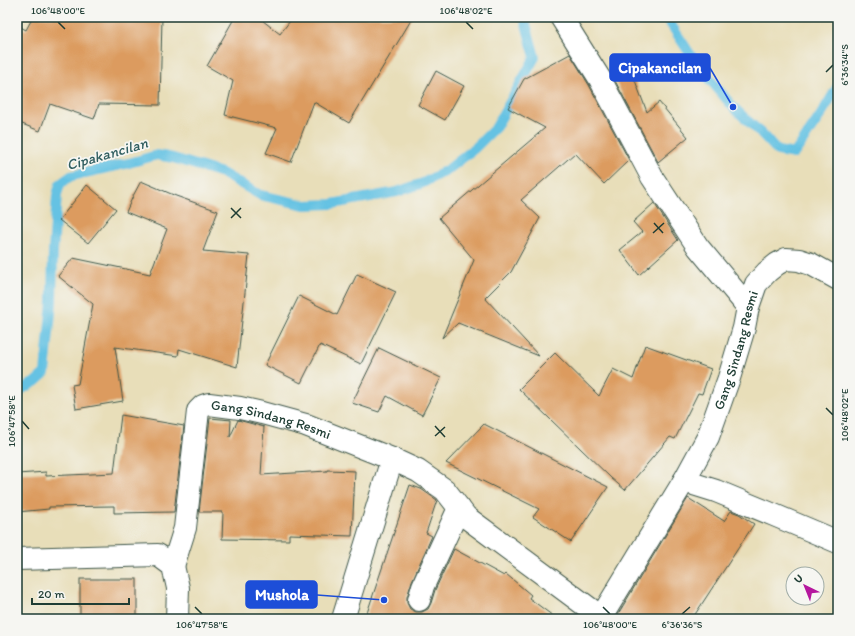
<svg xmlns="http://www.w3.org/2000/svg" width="855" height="636" viewBox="0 0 855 636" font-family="Itim,sans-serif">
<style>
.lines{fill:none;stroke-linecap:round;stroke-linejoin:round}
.stream{stroke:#65c2e3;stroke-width:10}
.building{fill:#dc9b5f}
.minor-casing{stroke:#3d5548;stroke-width:24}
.minor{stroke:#fff;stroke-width:22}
.ticks{fill:none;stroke:#1f3d34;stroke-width:1.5}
.labels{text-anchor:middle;stroke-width:3.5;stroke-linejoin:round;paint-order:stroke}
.street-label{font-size:14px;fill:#1f3d34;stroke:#f6f6f2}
.water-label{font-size:15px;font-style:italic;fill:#305e60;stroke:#f6f6f2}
.leader{fill:none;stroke:#1d4ed8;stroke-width:1.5}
.callout-dot{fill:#1d4ed8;stroke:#f6f6f2;stroke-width:1.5}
.callout{fill:#1d4ed8;stroke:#1d4ed8;stroke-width:1.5}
.callout-label{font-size:15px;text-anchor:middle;font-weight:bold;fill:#fff}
.neatline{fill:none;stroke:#1f3d34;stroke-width:1.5}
.ticks-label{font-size:10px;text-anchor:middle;fill:#1f3d34}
</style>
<rect width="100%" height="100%" fill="#f6f6f2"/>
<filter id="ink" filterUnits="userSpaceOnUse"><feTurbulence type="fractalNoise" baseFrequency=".025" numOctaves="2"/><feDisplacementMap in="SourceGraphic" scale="8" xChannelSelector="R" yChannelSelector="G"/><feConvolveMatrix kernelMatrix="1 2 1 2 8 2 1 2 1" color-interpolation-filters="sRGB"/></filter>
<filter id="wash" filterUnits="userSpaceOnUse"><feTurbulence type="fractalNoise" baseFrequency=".012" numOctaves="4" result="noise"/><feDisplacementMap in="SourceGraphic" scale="16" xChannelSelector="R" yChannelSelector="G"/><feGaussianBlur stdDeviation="0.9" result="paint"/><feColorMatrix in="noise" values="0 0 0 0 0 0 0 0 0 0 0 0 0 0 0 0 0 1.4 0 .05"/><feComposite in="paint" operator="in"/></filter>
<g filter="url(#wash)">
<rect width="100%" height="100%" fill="#e8deb9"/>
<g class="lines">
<!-- stream -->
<g class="stream">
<path d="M666,17L696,63L733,107L762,134L778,151L794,154L820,116L838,86"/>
<path d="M17,391H19L35,382L45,373L52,302L53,251L57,195L60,184L71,176L129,163L157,155L173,158L222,173L260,195L305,205L332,204L397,192L423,183L450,168L475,148L496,127L535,57L524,17"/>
</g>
</g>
<g id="blocks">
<!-- building -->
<g class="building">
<path d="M33,17H162L160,105L99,104L94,119L50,104L40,131L17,122V25L26,30Z"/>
<path d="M235,17H258L280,34L293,17H413L349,123L314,102L291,162L266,153L277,128L225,115L233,81L207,66Z"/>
<path d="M570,54L589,85L629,160L604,184L575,153L521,200L540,218L511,272L485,298L539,356L458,323L442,338L474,260L439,218L545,128L508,108L524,79Z"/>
<path d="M631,70L647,112L659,102L688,137L658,162L613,77Z"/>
<path d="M436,71L464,86L445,120L418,105Z"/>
<path d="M141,181L176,196L218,211L203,251L249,255L237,367L179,349L178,356L115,347L123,401L76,409L72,385L78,384L93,304L58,276L73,258L150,274L167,229L126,212L133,196Z"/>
<path d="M87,185L116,209L88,243L59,220Z"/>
<path d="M654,203L678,240L639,275L620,250L642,232L633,222Z"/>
<path d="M357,274L396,292L361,364L320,345L301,383L265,365L299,296L337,315Z"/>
<path d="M645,345L711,369L702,394L698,393L675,439L670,437L625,490L611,478L519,389L555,353L599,396L613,369L633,379Z"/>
<path d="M379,348L441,378L422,415L387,396L379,412L352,403Z"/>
<path d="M121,415L184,426L174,512L114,513V506L49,507V509L17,512V474L46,472V476L114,473Z"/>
<path d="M210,418L231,420L230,437L238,420L264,427L261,475L327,471V470L355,471L352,536L289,534V540L222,539L223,512H199Z"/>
<path d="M484,424L608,487L571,542L533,517L539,509L446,463Z"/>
<path d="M410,485L421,489L437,500L426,533L432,536L412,581L407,597V603L410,609L416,612H422L428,609L431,603L435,590L454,549L504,576L506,574L531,595L529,598L557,619H365Z"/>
<path d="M688,498L724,521L731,511L739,514L754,524L692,619H615Z"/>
<rect x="80" y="579" width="57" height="40"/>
</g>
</g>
</g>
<g filter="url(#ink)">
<use href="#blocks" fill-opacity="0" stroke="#3d5548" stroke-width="1"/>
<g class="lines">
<!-- minor casing -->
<g class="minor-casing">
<g id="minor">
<path d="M561,17L600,79L652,177L698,247L748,307"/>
<path d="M684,481L716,491L774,515L838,542"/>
<path d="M17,559L158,555L173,566L178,588L177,619"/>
<path id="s1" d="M173,566L185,528L198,411L203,406L209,404L240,408L262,413L306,425L392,459L418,471L445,490L466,517L601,617"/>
<path d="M419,600L423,586L459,508"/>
<path d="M343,619L392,459"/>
<path id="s2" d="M600,619L684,481L708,437L729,378L744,328L748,307L756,284L767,272L777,264L786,259L799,260L811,264L838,279"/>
</g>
</g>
<!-- minor -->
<use href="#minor" class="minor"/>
</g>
</g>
<!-- ticks -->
<path class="ticks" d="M58,22L65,29M466,22L473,29M826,72L833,65M231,208L241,218M231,218L241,208M654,223L663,233M653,233L664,223M826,408L833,415M22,421L29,429M435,426L445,437M435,436L445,427M195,607L202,614M603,607L610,614M682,614L690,607"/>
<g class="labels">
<!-- street labels -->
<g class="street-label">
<text dy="5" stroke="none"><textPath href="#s2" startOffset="303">Gang Sindang Resmi</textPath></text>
<text dy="5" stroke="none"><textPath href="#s1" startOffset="235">Gang Sindang Resmi</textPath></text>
</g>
<!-- water labels -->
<g class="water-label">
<text transform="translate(107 154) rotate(-16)" y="5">Cipakancilan</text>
</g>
</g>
<!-- callouts -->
<path class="leader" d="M733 107L710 68M384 600L317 595"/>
<g class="callout-dot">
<circle cx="733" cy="107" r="4"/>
<circle cx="384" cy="600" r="4"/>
</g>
<g class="callout">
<rect x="610" y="54" width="100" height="27" rx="4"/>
<rect x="246" y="581" width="71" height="27" rx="4"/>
</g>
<g class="callout-label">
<text x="660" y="73">Cipakancilan</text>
<text x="282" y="600">Mushola</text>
</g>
<!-- margin -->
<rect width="855" height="636" fill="none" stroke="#f6f6f2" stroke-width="44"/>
<!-- north arrow -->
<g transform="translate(805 586) rotate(317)"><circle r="19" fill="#f6f6f2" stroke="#a0aca6"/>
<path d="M0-3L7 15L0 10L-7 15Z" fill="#b5179e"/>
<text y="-6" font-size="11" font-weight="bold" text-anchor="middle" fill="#1f3d34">U</text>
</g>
<!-- scale -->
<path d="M32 598v6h97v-6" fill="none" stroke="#1f3d34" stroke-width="2"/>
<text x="38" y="598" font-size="12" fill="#1f3d34" stroke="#f6f6f2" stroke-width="3" paint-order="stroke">20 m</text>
<rect x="22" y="22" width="811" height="592" class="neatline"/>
<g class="ticks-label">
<text x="58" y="14">106°48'00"E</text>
<text x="466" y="14">106°48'02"E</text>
<text transform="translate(844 65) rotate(-90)" y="4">6°36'34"S</text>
<text transform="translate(844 415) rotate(-90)" y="4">106°48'02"E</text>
<text transform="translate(11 421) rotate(-90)" y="4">106°47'58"E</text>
<text x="202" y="628">106°47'58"E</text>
<text x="610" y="628">106°48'00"E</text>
<text x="682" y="628">6°36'36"S</text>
</g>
</svg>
